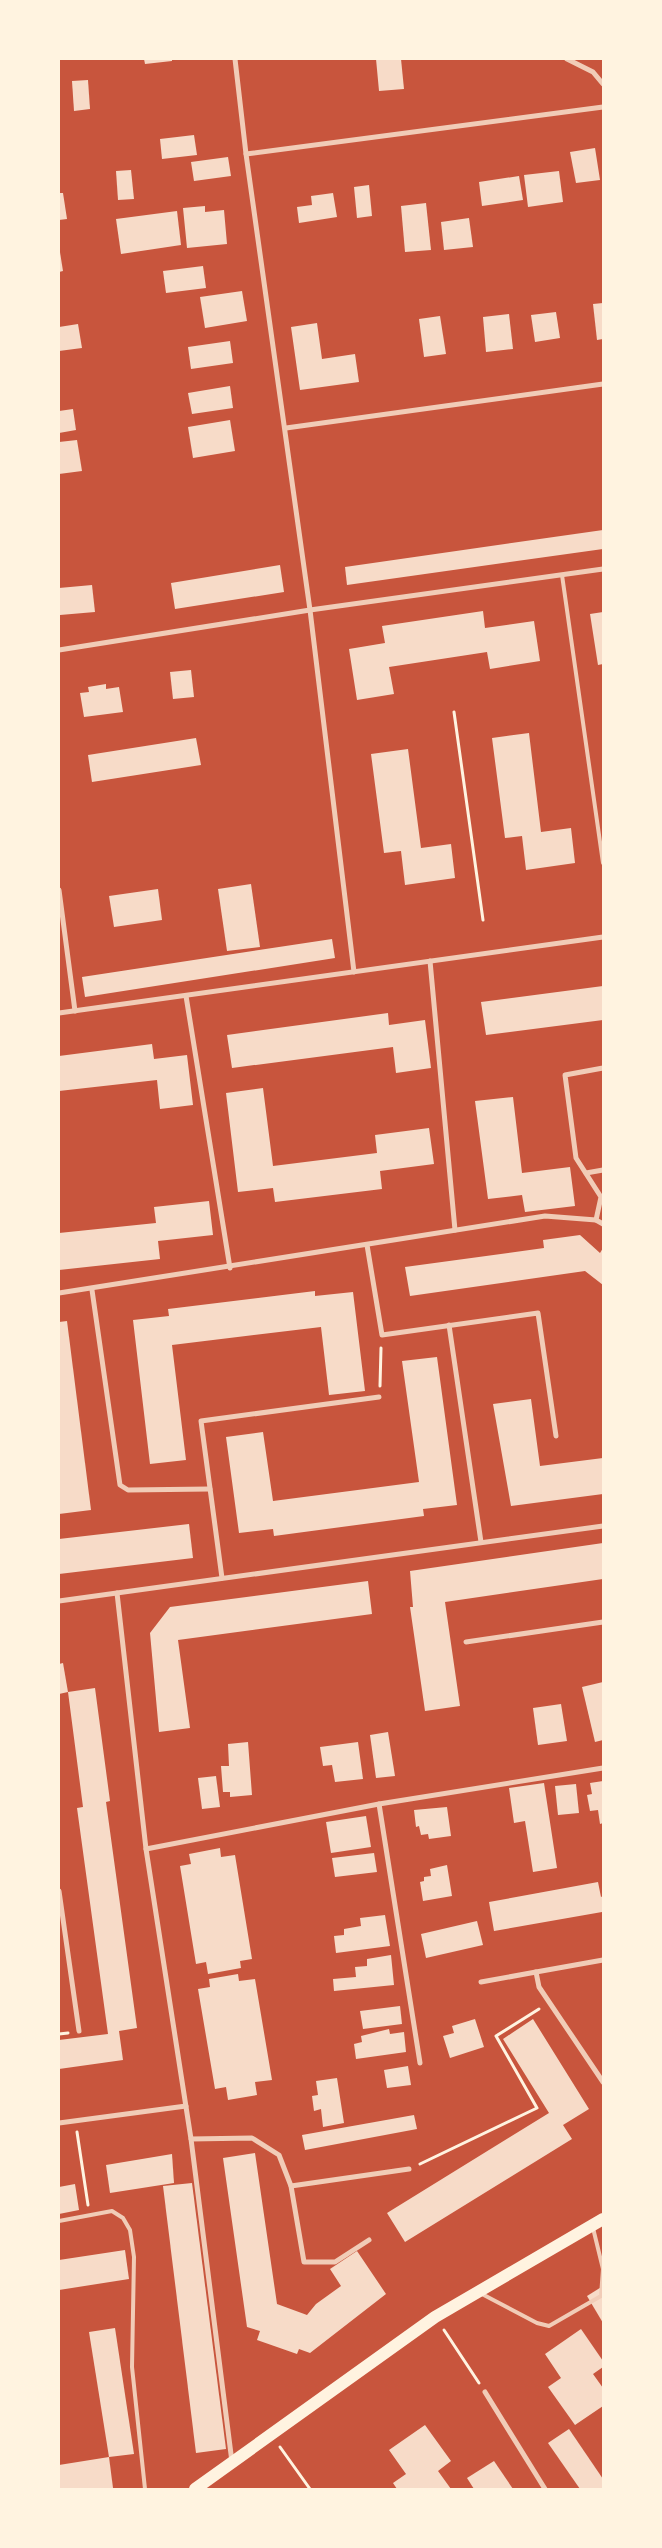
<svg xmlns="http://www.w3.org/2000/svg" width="662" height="2548" viewBox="0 0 662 2548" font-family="'Titillium Web',sans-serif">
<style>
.building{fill:#f7dbc8}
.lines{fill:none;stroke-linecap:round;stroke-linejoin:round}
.path{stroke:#fff3e0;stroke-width:3}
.service{stroke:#f1ccb7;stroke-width:4}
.minor{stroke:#f1ccb7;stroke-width:5}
.primary{stroke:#fff3e0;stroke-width:12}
</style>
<rect width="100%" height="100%" fill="#c8553d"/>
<!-- building -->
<g class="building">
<path d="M144,59H172V61L145,64Z"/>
<path d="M376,59H401L404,89L379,91Z"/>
<path d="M88,80L90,109L74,111L72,81Z"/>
<path d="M194,135L197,155L162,159L160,139Z"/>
<path d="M595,148L600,180L576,183L570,152Z"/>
<path d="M228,157L231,176L194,181L191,162Z"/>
<path d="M131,170L134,199L118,200L116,171Z"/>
<path d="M559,171L563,202L528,207L524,175Z"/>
<path d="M519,176L523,200L482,206L479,182Z"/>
<path d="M369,185L372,216L357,218L354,187Z"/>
<path d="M59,193H63L67,219L59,220Z"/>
<path d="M333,193L337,217L299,223L297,207L312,205L311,196Z"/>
<path d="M426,203L431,250L405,252L401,206Z"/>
<path d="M205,206V212L224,210L227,244L187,248L183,208Z"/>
<path d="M177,211L181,245L121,254L116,219Z"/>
<path d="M469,218L473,247L444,250L441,222Z"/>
<path d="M59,246L63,271L59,272Z"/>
<path d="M203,266L206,288L166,293L163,271Z"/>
<path d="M242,291L247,321L205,328L200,297Z"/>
<path d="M603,303V339L597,340L593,304Z"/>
<path d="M556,312L560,338L535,342L531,315Z"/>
<path d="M509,314L513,349L486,352L483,317Z"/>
<path d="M440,316L446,354L424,357L419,319Z"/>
<path d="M317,323L322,359L355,354L359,382L300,390L291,327Z"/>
<path d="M78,324L82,348L59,351V327Z"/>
<path d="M230,341L233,363L191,369L188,347Z"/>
<path d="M230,386L233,408L192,414L188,393Z"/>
<path d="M73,409L76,430L59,433V411Z"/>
<path d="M230,420L235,451L193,458L188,427Z"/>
<path d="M77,440L82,471L59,474V442Z"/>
<path d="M603,530V549L347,585L345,567Z"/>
<path d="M280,565L284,592L175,609L171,583Z"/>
<path d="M92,585L95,612L60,615L59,588Z"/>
<path d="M483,611L485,628L534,621L540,661L490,669L487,652L389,667L394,694L357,700L349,649L385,643L382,626Z"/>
<path d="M603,612V664L598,665L590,614Z"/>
<path d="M191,670L194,697L173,699L170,672Z"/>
<path d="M106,684V689L119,687L123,712L84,717L80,693L89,692L88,687Z"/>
<path d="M529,733L541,832L571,828L575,863L526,870L522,836L505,838L492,738Z"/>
<path d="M196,738L201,765L92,782L88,755Z"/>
<path d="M408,749L421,848L451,844L455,878L405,885L401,851L384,853L371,754Z"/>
<path d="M251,884L260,947L227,951L218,889Z"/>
<path d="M158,889L162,920L114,927L109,896Z"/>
<path d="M332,939L335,958L85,997L82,977Z"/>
<path d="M603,986V1020L486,1035L481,1002Z"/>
<path d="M388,1013L389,1025L425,1020L431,1068L396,1073L393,1047L232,1068L227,1035Z"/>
<path d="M152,1044L154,1059L187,1055L193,1105L160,1109L157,1080L59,1091V1056Z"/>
<path d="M263,1088L273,1166L377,1153L375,1135L429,1128L434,1164L380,1171L382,1189L275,1202L273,1188L238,1192L226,1093Z"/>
<path d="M513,1097L522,1173L570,1167L575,1206L525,1212L522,1195L488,1199L475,1101Z"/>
<path d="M209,1201L213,1235L158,1241L160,1259L59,1270V1233L156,1223L154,1207Z"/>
<path d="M580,1235L600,1253L603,1248V1285L585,1271L410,1296L405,1267L544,1248L543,1240Z"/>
<path d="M315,1291V1296L353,1292L365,1391L329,1395L321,1327L172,1345L186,1460L150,1464L133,1320L169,1316L168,1309Z"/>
<path d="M67,1321L91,1510L59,1514V1322Z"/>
<path d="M437,1357L457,1505L423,1509L424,1516L274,1536L273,1529L239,1533L226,1437L263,1432L273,1501L419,1482L402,1361Z"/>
<path d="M531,1399L540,1466L603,1458V1494L511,1506L493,1404Z"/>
<path d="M189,1524L193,1558L59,1574V1539Z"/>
<path d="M603,1543V1579L445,1602L460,1706L425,1711L410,1607H413L410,1571Z"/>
<path d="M368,1581L372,1614L178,1640L190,1728L159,1732L150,1633L170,1607Z"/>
<path d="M63,1663L68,1692L59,1694V1664Z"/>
<path d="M603,1682V1740L595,1742L582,1687Z"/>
<path d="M95,1688L110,1801L106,1802L137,2028L119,2031L123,2060L59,2069V2040L108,2034L77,1808L83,1807L68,1692Z"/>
<path d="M561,1704L567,1741L538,1745L533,1708Z"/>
<path d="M388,1732L395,1776L376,1778L370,1735Z"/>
<path d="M248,1742L252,1795L230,1797V1792H223L221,1766H229L228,1744Z"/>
<path d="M358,1742L363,1779L335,1782L332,1765L323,1766L320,1747Z"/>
<path d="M216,1776L220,1807L202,1809L198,1778Z"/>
<path d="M603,1781V1823L600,1824L598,1810L590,1811L587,1795L592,1794L590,1783Z"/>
<path d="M544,1783L557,1868L533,1872L525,1821L514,1823L509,1788Z"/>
<path d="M576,1784L579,1813L558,1815L555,1786Z"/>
<path d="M447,1807L451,1836L429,1839L428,1834L421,1835L419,1826L416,1827L414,1810Z"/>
<path d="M366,1816L371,1847L331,1853L326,1822Z"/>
<path d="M220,1848L221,1857L235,1855L252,1959L240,1961L241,1968L208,1974L206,1962L196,1964L180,1866L191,1864L189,1854Z"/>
<path d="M374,1853L377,1872L335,1877L332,1858Z"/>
<path d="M447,1865L452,1896L423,1901L420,1882L424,1881V1877L431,1876L430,1869Z"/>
<path d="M598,1882L601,1897L603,1896V1916L602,1912L494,1931L489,1902Z"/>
<path d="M385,1915L390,1946L336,1953L334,1936L344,1935V1929L361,1926L360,1918Z"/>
<path d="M477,1921L483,1945L426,1958L421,1934Z"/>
<path d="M391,1955L394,1985L334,1991L333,1979L356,1977L355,1967L367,1966V1959Z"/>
<path d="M238,1974L239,1981L255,1979L272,2080L255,2082L257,2095L228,2100L226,2087L215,2089L198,1989L210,1987L209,1979Z"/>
<path d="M400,2006L402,2024L363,2029L360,2011Z"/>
<path d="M475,2019L484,2047L450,2058L443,2036L454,2033L452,2026Z"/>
<path d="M533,2019L589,2109L563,2125L572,2139L405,2242L387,2213L549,2113L503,2039Z"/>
<path d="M389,2029L390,2034L404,2032L406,2052L356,2059L354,2044L362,2042L361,2036Z"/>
<path d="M408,2066L411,2085L387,2088L384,2070Z"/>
<path d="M337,2078L344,2123L323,2127L321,2109L314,2111L312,2096L318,2095L316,2081Z"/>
<path d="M414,2115L417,2129L305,2150L302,2135Z"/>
<path d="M255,2153L277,2304L307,2315L316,2304L341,2286L330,2269L357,2251L386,2294L310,2353L299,2349L297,2354L257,2340L260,2331L247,2327L223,2158Z"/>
<path d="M172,2154L174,2183L110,2193L106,2165Z"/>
<path d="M192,2183L226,2449L196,2453L163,2186Z"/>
<path d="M75,2184L79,2210L59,2214V2187Z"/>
<path d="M125,2250L129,2279L59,2290V2260Z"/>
<path d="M603,2286V2323L587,2296Z"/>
<path d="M115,2328L134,2454L109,2457L89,2332Z"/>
<path d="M581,2329L603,2361V2367L593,2374L603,2388V2406L575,2425L548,2387L561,2378L545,2354Z"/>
<path d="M425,2425L451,2461L438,2471L451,2489H397L393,2483L406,2474L389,2450Z"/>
<path d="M569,2429L603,2479V2489H580L548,2443Z"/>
<path d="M109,2457L113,2488L59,2489V2465Z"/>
<path d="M494,2461L513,2489H474L467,2478Z"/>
</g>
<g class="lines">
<!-- path -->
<g class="path">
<path d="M454,712L483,920"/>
<path d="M380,1386L381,1348"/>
<path d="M59,2034L68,2033"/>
<path d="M77,2132L88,2205"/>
<path d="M420,2164L537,2108L496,2036L539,2009"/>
<path d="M444,2330L479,2383"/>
<path d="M280,2447L310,2489"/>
</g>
<!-- service -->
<g class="service">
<path d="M562,575L603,863"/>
<path d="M59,2221L112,2211L123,2218L130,2230L134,2257L132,2367L145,2489"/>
<path d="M480,2293L537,2323L549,2326L601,2296L603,2269L593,2228"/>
</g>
<!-- minor -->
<g class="minor">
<path d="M235,59L246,154L310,610L354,972"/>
<path d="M567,59L593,72L603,84"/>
<path d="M246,154L603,107"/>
<path d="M286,428L603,384"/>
<path d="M59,650L310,610L603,569"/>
<path d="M59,890L75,1011"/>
<path d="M430,961L455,1230"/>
<path d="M186,996L230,1268"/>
<path d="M59,1013L603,937"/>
<path d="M586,1173L603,1170"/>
<path d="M596,1220L601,1197L576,1158L565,1075L603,1068"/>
<path d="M367,1245L382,1335L538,1313L556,1436"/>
<path d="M92,1290L120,1485L128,1490L210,1489"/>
<path d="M59,1293L545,1216L596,1220L603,1224"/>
<path d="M449,1325L481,1542"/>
<path d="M222,1578L201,1421L379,1397"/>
<path d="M117,1593L146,1849L191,2139L232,2462"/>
<path d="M59,1601L603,1526"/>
<path d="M466,1642L603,1622"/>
<path d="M379,1804L420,2063"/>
<path d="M146,1849L379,1804L603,1768"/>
<path d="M59,1891L79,2031"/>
<path d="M536,1972L603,1960"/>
<path d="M481,1982L536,1972L539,1987L603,2082"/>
<path d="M59,2123L186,2106"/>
<path d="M191,2139L252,2138L279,2155L291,2186L304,2262H335L369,2240"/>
<path d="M291,2186L409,2169"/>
<path d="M485,2392L545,2489"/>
</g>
<!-- primary -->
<path class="primary" d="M195,2489L435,2317L603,2219"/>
</g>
<!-- border -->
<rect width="662" height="2548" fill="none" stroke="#fff3e0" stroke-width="120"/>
</svg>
